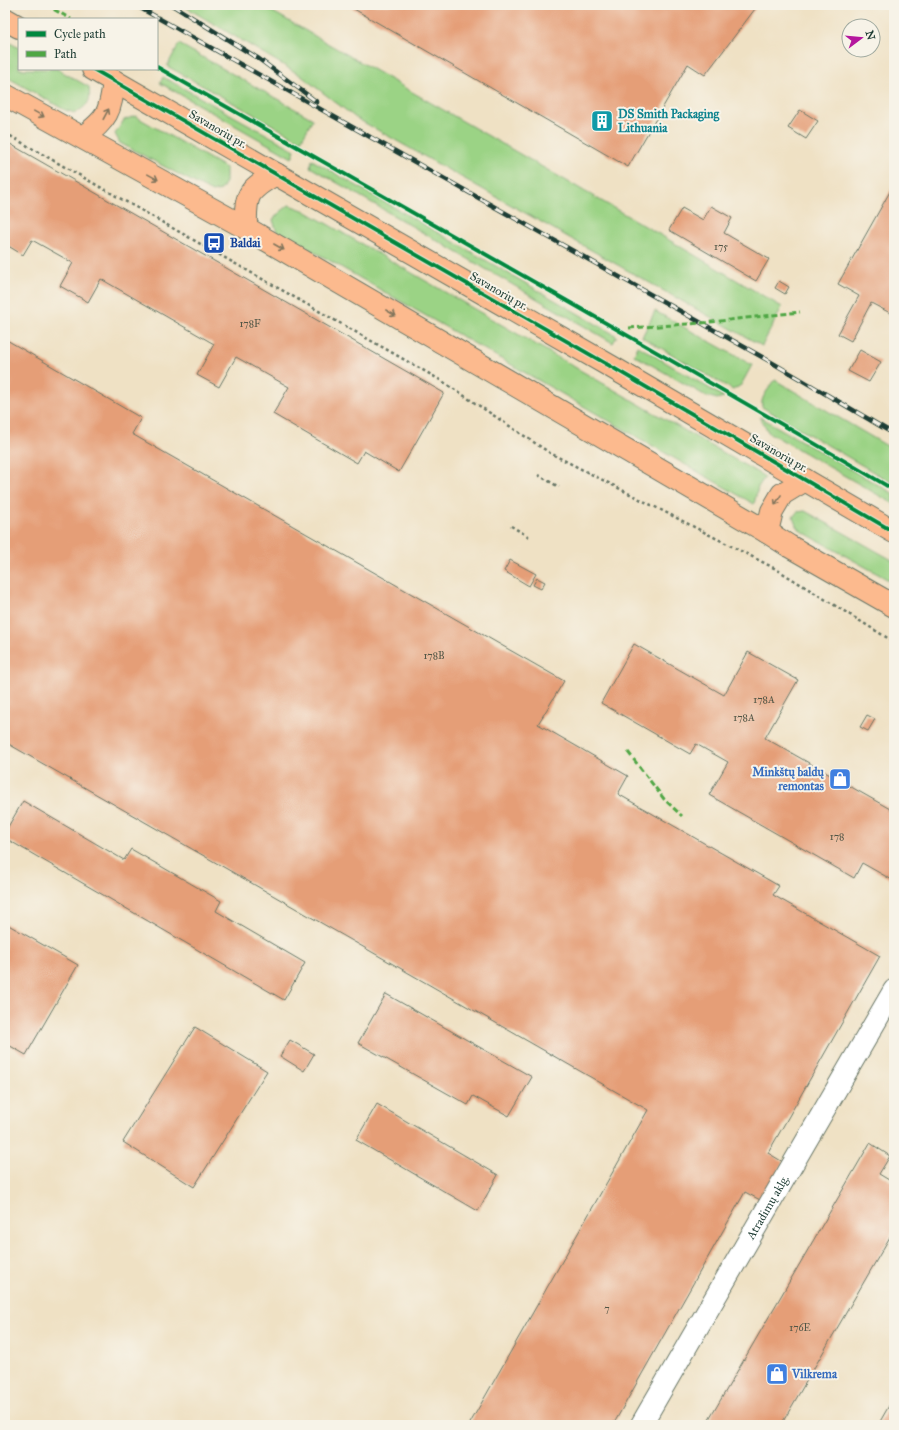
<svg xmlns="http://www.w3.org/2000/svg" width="899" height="1430" viewBox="0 0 899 1430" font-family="'IM FELL Great Primer',serif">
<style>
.green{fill:#9bd385;stroke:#5d885c}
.building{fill:#e59e77}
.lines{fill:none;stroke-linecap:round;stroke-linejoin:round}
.street-casing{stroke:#687666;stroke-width:23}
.highway-casing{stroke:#687666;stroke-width:24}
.path{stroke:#687666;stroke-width:2.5;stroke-dasharray:3 3;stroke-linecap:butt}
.street{stroke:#fff;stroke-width:21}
.highway{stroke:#fcba8e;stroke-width:22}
.rail-casing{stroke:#1f3d34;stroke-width:4.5}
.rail{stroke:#f7f3e8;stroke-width:3;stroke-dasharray:9;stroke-linecap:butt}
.quiet{stroke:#4fa644;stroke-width:3;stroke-dasharray:6 3;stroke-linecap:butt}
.cycleway-casing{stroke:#f7f3e8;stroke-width:6}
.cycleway{stroke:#00873e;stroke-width:4}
.oneway{stroke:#82755c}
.labels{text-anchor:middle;stroke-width:4;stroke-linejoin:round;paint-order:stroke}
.number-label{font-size:10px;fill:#505545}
.culture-label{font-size:12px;font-weight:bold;fill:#0d838f;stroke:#f7f3e8;text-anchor:start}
.street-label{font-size:12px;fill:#1f3d34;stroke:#f7f3e8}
.transit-label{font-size:12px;font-weight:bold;fill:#164399;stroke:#f7f3e8;text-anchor:start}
.shop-label{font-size:12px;font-weight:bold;fill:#366cbe;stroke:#f7f3e8;text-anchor:end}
</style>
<rect width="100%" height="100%" fill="#f7f3e8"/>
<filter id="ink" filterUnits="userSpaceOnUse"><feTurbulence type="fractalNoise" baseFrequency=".025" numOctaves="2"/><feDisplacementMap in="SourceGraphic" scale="8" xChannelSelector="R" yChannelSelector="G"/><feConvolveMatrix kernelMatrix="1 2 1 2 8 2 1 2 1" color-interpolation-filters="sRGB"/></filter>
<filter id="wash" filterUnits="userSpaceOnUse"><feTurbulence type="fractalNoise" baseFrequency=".012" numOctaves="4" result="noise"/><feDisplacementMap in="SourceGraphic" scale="16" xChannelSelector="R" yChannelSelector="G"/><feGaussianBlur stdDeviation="0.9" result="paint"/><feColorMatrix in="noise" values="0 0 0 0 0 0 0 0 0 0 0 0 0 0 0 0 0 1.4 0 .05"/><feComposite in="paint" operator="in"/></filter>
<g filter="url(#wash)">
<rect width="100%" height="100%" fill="#efe1c4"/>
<!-- green -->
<g class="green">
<path d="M182,5H261L664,237L782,307L762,346L356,118L300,75Z"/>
<path d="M5,40L19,48V69H57L89,87C91,103 88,105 75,113L65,110L5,76Z"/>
<path d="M179,44L313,119L301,141L167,66Z"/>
<path d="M163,77L295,150L292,158L160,83Z"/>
<path d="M135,116L226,168V182L221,190L212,192L120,143L115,134L124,120Z"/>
<path d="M312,160L617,336L613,343L310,167Z"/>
<path d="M289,205L303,210L765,477L758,487L754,504L285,235H278L273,220L278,214Z"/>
<path d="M655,311L752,365L741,385L733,390L642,337Z"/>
<path d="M638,346L724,397L717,399L706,396L634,355Z"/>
<path d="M775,380L894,450V484L762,407C760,397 769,389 775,380Z"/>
<path d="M760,417L894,494V504L768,432Z"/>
<path d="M805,511L894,561V583L801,531L795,523L793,517L797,512Z"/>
</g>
<g id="blocks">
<!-- building -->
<g class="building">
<path d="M347,5H758L705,75L688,64L628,167Z"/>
<path d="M800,110L818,121L806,139L788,128Z"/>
<path d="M5,141L444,393L399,472L364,451L357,463L273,414L289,387L236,357L219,387L197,375L214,344L101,279L88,302L60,286L73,263L32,240L23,255L5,244Z"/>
<path d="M892,188L894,189V315L871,303L851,341L838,334L859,296L838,284Z"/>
<path d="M711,206L732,218L724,233L769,259L756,281L669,230L682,208L703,220Z"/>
<path d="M779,281L789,287L785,294L775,288Z"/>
<path d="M5,339L141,418L132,434L564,681L538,724L628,776L618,794L779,886L773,895L880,956L768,1153L783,1162L762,1201L745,1192L613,1425H469L648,1110L5,742Z"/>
<path d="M860,350L881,362L869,382L848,371Z"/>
<path d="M510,560L536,574L529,586L504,571Z"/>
<path d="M537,578L545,582L541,589L533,585Z"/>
<path d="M634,644L724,695L748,652L798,680L765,738L890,809L894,802V881L862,863L854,878L709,795L728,762L696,744L690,754L601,703Z"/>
<path d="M867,715L875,719L868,731L860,727Z"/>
<path d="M23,801L124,860L131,849L221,901L216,911L305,963L284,1000L5,838V832Z"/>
<path d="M5,923L78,965L26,1055L5,1043Z"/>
<path d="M386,994L532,1077L509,1116L473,1096L468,1105L358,1043Z"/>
<path d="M195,1027L267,1071L194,1187L123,1142Z"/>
<path d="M290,1040L314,1054L304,1071L280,1056Z"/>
<path d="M377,1104L498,1175L478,1211L356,1140Z"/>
<path d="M870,1143L890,1156L879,1174L894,1183V1230L781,1425H706Z"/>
<path d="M894,1397V1425H878Z"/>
</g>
</g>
</g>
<g filter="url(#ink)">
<use href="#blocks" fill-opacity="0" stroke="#687666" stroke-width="1"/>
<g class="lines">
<!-- street casing -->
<g class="street-casing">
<g id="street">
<path id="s1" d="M641,1425L894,990"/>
</g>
</g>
<!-- highway casing -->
<g class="highway-casing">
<g id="highway">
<path d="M5,19L19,27"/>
<path d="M93,69L610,366L894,532"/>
<path d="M5,95L246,228L767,532L789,546L894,606"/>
<path d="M83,137C108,118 110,113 114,81"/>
<path d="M246,228C245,195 247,190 276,174"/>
<path d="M767,532L772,511L782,494L805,480"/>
</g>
</g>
<!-- path -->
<g class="path">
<path d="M5,133L442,381L550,453L776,569L894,642"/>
<path d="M538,475L559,487"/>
<path d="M511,526L531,538"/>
</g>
<!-- street -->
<use href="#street" class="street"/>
<!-- highway -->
<use href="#highway" class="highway"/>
<!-- rail casing -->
<g class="rail-casing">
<g id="rail">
<path d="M135,5L771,362L894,434"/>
<path d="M172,5L259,59L317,102"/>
</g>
</g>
<!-- rail -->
<use href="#rail" class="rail"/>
<!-- quiet -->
<g class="quiet">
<path d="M46,5L71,19"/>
<path d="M629,328L702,323L800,312"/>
<path d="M628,752L664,799L682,816"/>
</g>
<!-- cycleway casing -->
<g class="cycleway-casing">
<g id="cycleway">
<path d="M157,67C403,208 650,346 894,490"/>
<path d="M93,69L610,366L894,532"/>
</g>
</g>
<!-- cycleway -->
<use href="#cycleway" class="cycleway"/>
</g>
<!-- one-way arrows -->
<defs><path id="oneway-shaft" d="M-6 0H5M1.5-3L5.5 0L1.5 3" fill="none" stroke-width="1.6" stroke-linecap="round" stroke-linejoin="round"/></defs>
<g class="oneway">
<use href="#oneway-shaft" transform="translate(39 114) rotate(29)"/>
<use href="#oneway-shaft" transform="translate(106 114) rotate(-62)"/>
<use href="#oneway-shaft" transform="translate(153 177) rotate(29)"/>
<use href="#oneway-shaft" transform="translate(279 247) rotate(30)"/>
<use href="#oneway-shaft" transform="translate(391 313) rotate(30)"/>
<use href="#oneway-shaft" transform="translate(778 500) rotate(121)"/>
</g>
</g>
<!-- icons -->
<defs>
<g id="building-square" transform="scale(1.15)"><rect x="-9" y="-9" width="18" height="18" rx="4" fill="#0f9aa8" stroke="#f7f3e8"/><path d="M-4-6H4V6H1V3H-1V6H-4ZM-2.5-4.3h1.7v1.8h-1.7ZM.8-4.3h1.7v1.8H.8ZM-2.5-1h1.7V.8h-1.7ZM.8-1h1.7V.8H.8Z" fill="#fff"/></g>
<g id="bus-square" transform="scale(1.15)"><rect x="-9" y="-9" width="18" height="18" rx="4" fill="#1a4fb4" stroke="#f7f3e8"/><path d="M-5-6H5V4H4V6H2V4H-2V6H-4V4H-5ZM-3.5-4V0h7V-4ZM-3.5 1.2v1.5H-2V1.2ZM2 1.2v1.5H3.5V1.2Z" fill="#fff"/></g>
<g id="shop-square" transform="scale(1.15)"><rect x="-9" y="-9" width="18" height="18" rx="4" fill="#3f7fe0" stroke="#f7f3e8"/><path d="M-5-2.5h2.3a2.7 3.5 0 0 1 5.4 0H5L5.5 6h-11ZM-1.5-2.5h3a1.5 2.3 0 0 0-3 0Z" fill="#fff"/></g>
</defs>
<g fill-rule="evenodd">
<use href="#building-square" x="602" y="121"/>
<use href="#bus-square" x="214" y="243"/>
<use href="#shop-square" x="840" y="779"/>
<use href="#shop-square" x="777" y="1374"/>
</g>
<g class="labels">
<!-- number labels -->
<g class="number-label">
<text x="721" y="250">175</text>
<text x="250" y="327">178F</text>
<text x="434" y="659">178B</text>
<text x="764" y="703">178A</text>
<text x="744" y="721">178A</text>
<text x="837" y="840">178</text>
<text x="607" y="1312">7</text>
<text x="800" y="1331">176E</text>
</g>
<!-- culture labels -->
<g class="culture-label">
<text x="618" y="118">DS Smith Packaging<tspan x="618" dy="14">Lithuania</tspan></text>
</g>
<!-- street labels -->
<g class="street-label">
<text transform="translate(218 129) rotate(30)" y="4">Savanorių pr.</text>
<text transform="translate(499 291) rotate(30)" y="4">Savanorių pr.</text>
<text transform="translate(779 453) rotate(30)" y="4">Savanorių pr.</text>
<text dy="4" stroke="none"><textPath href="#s1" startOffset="252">Atradimų aklg.</textPath></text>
</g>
<!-- transit labels -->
<g class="transit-label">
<text x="230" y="247">Baldai</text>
</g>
<!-- shop labels -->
<g class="shop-label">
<text x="824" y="776">Minkštų baldų<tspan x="824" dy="14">remontas</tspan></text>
<text x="792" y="1378" text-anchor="start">Vilkrema</text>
</g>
</g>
<!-- margin -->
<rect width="899" height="1430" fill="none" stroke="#f7f3e8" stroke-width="20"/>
<!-- legend -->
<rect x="18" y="18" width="140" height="52" fill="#f7f3e8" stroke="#a1aaa0"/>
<rect x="26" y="31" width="20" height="6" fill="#00873e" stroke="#a1aaa0"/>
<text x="54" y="38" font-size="12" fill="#1f3d34">Cycle path</text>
<rect x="26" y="51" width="20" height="6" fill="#4fa644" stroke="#a1aaa0"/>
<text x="54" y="58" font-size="12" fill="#1f3d34">Path</text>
<!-- north arrow -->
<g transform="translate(861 38) rotate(74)"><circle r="19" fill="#f7f3e8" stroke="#a1aaa0"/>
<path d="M0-3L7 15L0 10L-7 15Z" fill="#b5179e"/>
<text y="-6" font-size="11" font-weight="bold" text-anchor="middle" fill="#1f3d34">N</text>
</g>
</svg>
